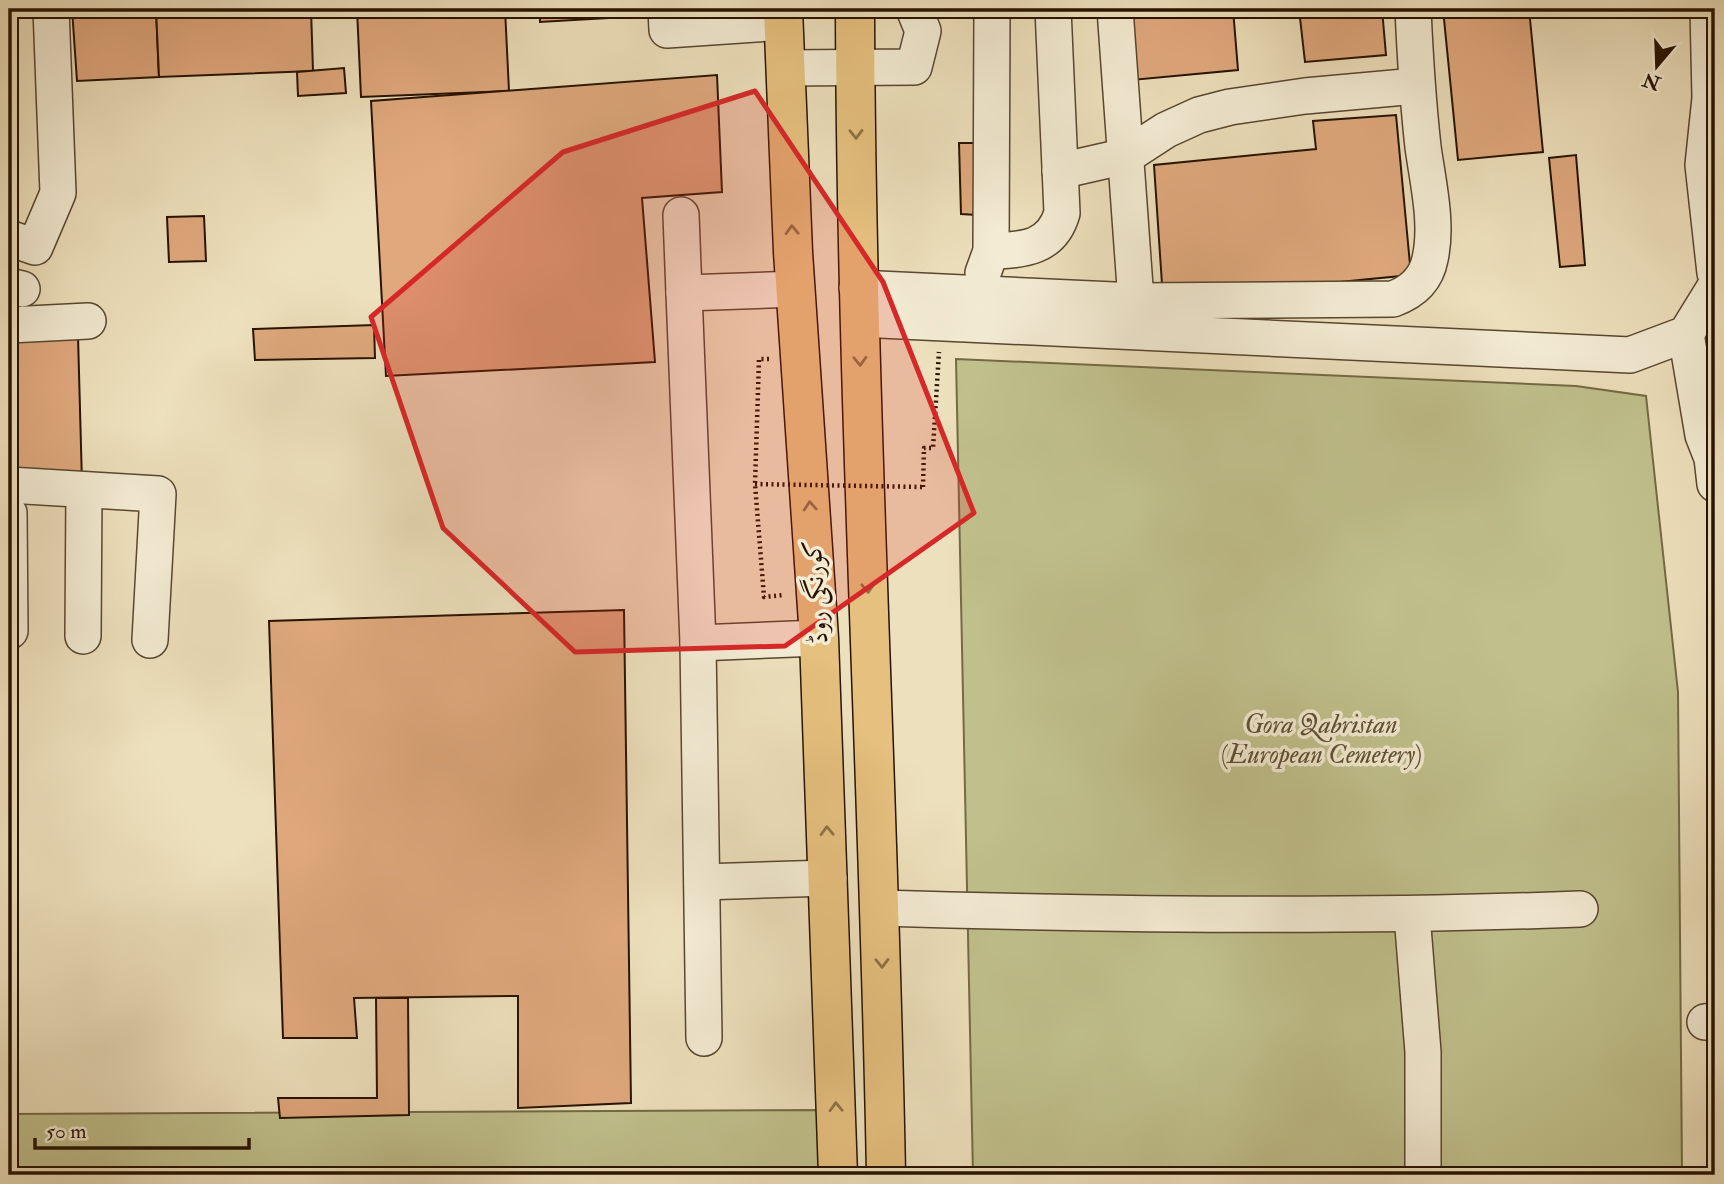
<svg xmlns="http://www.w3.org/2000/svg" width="1724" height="1184" viewBox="0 0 1724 1184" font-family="'IM FELL Double Pica',Amiri,serif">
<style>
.green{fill:#c0c08c;stroke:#746a46;stroke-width:2}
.building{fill:#dfa87d;stroke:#271300;stroke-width:2}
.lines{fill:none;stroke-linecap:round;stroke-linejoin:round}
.minor-casing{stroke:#58462f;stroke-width:38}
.major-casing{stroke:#271300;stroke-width:41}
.path{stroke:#271300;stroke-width:4.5;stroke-dasharray:2 3.5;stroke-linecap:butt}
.minor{stroke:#f3ebd3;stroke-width:35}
.major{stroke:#e6c07e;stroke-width:38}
.path-bridge{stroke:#271300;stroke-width:4.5;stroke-dasharray:2 3.5;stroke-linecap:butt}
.oneway{stroke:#907245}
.marked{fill:#d62828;fill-opacity:0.2;stroke:#d62828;stroke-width:5;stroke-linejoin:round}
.labels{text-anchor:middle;stroke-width:7;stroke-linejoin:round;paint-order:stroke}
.street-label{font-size:26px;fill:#271300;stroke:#f3ebd3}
.park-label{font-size:26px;font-style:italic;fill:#5d5031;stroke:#f3ebd3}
</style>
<rect width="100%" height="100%" fill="#ede0bc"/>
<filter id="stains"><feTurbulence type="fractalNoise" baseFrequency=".00286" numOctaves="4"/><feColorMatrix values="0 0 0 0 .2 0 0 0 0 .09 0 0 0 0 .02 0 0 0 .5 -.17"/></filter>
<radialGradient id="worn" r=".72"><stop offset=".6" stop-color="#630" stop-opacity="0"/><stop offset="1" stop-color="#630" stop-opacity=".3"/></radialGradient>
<!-- green -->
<g class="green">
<path d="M956,359L1576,386L1646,396L1678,692L1682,1175H973Z"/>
<path d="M836,1110L838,1175H9V1114Z"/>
</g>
<!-- building -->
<g class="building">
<path d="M72,9H156L159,77L77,81Z"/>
<path d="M156,9H311L313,71L159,77Z"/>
<path d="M357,9H505L509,91L361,97Z"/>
<path d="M540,9H713V12L540,22Z"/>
<path d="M1125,9H1233L1238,70L1132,80Z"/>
<path d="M1299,9H1382L1386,55L1305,62Z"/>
<path d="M1443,9H1529L1543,152L1458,160Z"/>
<path d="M344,68L346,93L298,96L297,72Z"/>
<path d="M717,75L722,192L642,198L655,362L386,376L371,101Z"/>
<path d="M1396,115L1411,275L1163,299L1154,165L1316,149L1313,121Z"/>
<path d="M959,143H975L977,215L961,214Z"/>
<path d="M1576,155L1585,265L1560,267L1549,158Z"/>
<path d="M204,216L206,261L169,262L167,217Z"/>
<path d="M374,325L375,358L255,360L253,329Z"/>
<path d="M9,334L78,336L82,483L9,479Z"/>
<path d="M624,610L631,1103L518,1108V996L354,998L357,1038H283L269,621Z"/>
<path d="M376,998H408L409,1115L280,1118L278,1098H377Z"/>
</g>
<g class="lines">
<!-- minor casing -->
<g class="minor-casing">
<g id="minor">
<path d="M666,9L667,30L784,22"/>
<path d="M1115,9L1136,301"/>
<path d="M1708,9L1710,98L1703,165L1715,273"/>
<path d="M786,68L914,67L923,31L914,9"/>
<path d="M1060,171L1126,156L1166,130L1199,115L1230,107L1305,96L1416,86"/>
<path d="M681,215L684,293L796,289"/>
<path d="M9,238L35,247L58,193L51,9"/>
<path d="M991,251C1024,250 1052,248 1062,213L1053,9"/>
<path d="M983,273L991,251L992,9"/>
<path d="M9,286L22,289"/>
<path d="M857,288L1136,301L1393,299C1412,292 1426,280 1430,259C1438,224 1428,183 1423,147C1418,101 1415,55 1413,9"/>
<path d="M684,293L698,643L704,1038"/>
<path d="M859,319L1630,355L1686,334L1715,287"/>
<path d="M9,325L88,321"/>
<path d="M1686,334L1703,435L1712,458L1715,484"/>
<path d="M9,485L158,494L150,640"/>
<path d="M9,513L10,631"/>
<path d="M83,636L84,490"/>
<path d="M698,643L819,638"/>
<path d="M702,882L829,878"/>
<path d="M880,908C1114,915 1346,918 1580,909"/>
<path d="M1412,915L1423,1052V1175"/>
<path d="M1705,1022L1715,1021"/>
</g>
</g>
<!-- major casing -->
<g class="major-casing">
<g id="major">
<path d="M783,9L793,252L819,638L838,1175"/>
<path d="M855,9C856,398 879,786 886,1175"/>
</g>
</g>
<!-- path -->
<g class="path">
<path d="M769,359H759L755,484L764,597L783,595"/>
<path d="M923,487L924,448H933L939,352"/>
</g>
<!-- minor -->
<use href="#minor" class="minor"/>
<!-- major -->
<use href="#major" class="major"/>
<!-- path-bridge -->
<path class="path-bridge" d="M755,484L923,487"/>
</g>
<!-- one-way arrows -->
<defs><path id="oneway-chevron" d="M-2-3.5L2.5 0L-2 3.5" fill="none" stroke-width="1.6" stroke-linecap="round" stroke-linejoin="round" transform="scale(1.75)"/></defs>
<g class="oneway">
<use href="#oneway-chevron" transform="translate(856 134) rotate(89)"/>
<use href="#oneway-chevron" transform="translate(792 230) rotate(-92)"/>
<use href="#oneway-chevron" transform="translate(860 361) rotate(88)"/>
<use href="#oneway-chevron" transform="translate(810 506) rotate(-94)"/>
<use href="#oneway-chevron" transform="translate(868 588) rotate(88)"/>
<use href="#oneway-chevron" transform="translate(827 831) rotate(-92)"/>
<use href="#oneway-chevron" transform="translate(882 963) rotate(89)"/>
<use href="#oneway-chevron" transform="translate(836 1107) rotate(-92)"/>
</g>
<!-- marked area -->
<path class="marked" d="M755,91L883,282L974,513L785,646L575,652L443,528L371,317L563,152Z"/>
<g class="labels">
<!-- street labels -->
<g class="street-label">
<text transform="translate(815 592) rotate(-94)" y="9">کورنگی روڈ</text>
</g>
<!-- park labels -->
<g class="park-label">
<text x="1321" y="733">Gora Qabristan<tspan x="1321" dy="30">(European Cemetery)</tspan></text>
</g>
</g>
<!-- margin -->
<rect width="1724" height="1184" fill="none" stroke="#ede0bc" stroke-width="35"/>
<rect x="10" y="10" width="1703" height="1163" fill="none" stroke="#271300" stroke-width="3.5"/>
<rect x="18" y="18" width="1689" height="1149" fill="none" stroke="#271300" stroke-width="2"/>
<!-- north arrow -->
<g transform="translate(1657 66) rotate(199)" stroke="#f3ebd3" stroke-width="5" paint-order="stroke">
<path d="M0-5L12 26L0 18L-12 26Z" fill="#271300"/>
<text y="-10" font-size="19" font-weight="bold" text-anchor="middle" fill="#271300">N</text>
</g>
<!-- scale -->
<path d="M35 1138v10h214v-10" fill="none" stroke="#271300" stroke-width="3.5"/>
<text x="46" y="1138" font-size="21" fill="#271300" stroke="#f3ebd3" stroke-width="5" paint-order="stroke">50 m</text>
<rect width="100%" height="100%" filter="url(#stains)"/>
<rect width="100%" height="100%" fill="url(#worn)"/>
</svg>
